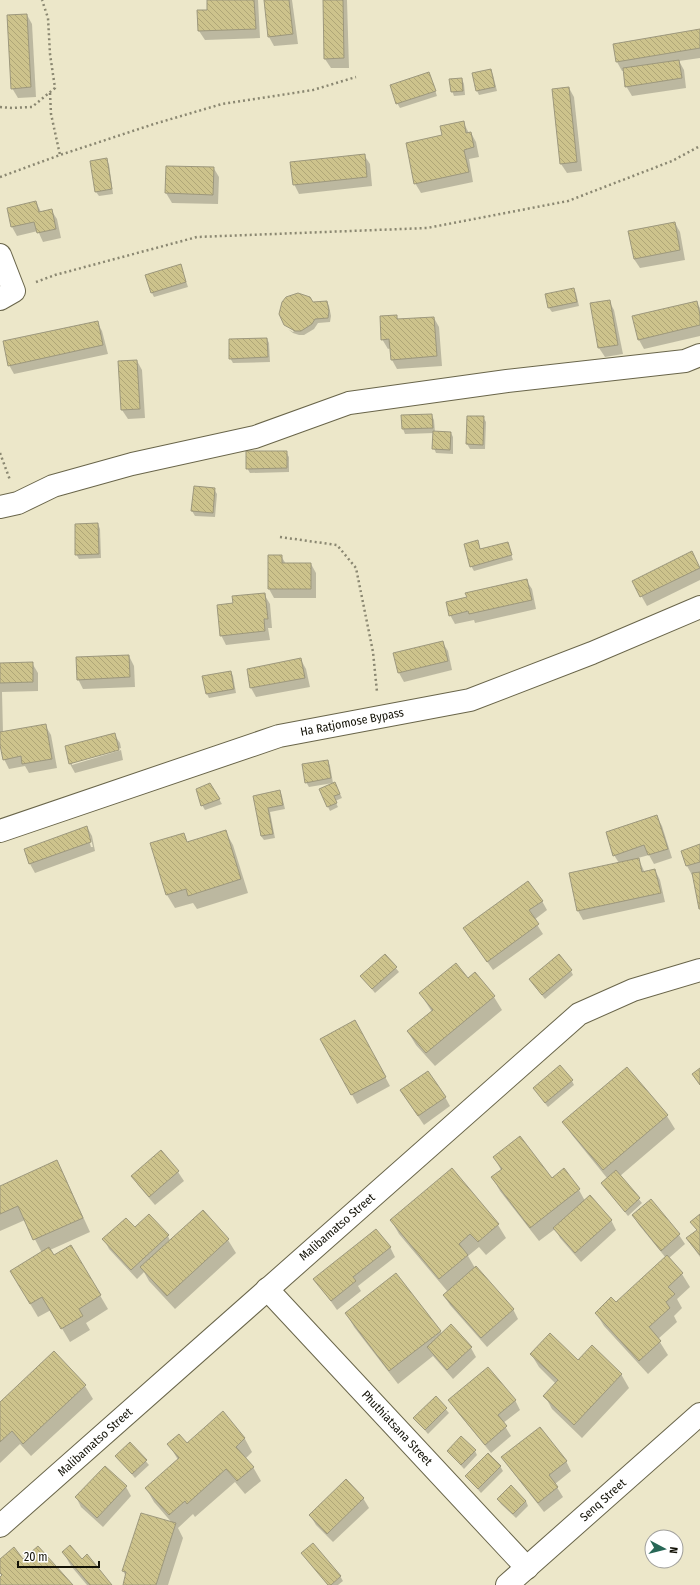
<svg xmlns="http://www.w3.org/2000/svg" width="700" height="1585" viewBox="0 0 700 1585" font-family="'Fira Sans Condensed',sans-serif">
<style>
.shadow{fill:#0003;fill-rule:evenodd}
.building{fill:url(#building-back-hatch);stroke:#9d987d}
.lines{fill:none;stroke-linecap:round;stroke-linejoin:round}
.minor-casing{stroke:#69654a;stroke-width:24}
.path{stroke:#8a8771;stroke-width:2.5;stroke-dasharray:2 3;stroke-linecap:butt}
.minor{stroke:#fff;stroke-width:22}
.labels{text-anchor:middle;stroke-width:3.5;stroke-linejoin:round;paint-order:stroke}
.street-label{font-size:12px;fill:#131207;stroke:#fff}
</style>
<defs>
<pattern id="building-back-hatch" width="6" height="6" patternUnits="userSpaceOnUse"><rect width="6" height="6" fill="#cdc38c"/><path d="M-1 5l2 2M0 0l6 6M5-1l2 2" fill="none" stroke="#afa677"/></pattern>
</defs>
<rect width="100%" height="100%" fill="#ece7c9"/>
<!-- shadow -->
<g class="shadow">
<path d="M208,0H258L260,38L205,40L199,31L208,11Z"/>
<path d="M265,0H292L298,44L274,46L269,37Z"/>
<path d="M323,0H347L349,68H331L325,59Z"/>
<path d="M27,15L32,24L36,97L18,98L12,88Z"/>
<path d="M700,30V58L679,61L684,70L686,88L632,96L626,86L624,71H622L617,62Z"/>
<path d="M491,70L493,75L497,91L479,95L477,91Z"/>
<path d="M429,73L437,96L400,108L397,103Z"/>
<path d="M462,79L464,84L465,95L454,96L452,91Z"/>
<path d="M569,88L574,97L582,171L567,173L561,164Z"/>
<path d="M463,122L469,133H471L476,142L479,157L469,159L473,182L421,193L415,183L443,136Z"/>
<path d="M364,155L370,164L372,186L299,194L294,184Z"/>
<path d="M106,159L109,164L113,194L99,196L96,192Z"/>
<path d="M167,167H213L219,177L218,204L172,203L166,193Z"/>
<path d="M36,202L41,212L51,210L57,219L61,238L43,242L38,231L17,236L12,227L8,209Z"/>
<path d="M675,223L680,232L685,260L640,268L634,259Z"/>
<path d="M181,266L188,287L154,297L152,293Z"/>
<path d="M573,289L576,293L579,306L552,312L549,308Z"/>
<path d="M609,301L614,310L623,354L605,357L599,348Z"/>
<path d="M327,302L329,306L331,316L330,322L318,323L314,329L304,335H299L293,333L288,329L293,332L294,331L285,324L312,303Z"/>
<path d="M696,302L700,308V336L644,349L639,340L634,317Z"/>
<path d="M396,316L399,320L434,318L439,327L442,366L397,369L392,360L391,348L388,349L382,339Z"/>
<path d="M97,322L102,331L108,354L14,374L9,365Z"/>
<path d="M267,339L269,343L270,362L233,363L230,358Z"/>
<path d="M137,361L142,370L145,418L128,419L122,410Z"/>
<path d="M402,416H432L434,420L435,432L451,433L453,437V454L436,453L434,448V433L405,434L403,429Z"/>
<path d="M468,417H483L486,422L485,449H470L467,444Z"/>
<path d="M286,452L289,457V472L250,473L247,468Z"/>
<path d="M195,487L214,489L217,494L215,517L195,516L192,511Z"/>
<path d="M98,524L100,529L101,558L79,559L76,554Z"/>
<path d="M477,541L481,550L507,543L513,560L474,571L471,566Z"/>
<path d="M281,556L286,564H311L316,573V598H274L269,589Z"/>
<path d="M697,562L700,569V580L647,606L633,581Z"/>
<path d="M526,580L532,589L536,609L475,623L474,620L455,624L450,615L468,598Z"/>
<path d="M264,594L270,604L272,628H268L270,640L226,645L221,635L234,604Z"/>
<path d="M442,642L448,651L452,670L404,682L399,673Z"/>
<path d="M129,656L134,666L135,687L83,689L78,679Z"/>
<path d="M301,660L306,669L310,687L256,697L251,688L248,670Z"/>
<path d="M32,663L38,673V691L2,692L3,733L45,725L51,735L57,768L29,773L25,766L9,769L4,759L0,740V664Z"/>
<path d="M231,672L233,676L236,693L209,698L207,694Z"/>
<path d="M114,734L120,743L121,748L72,762V765L121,750L123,760L75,773L70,764L66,747Z"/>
<path d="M328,761L330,766L333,783L309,787L306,782Z"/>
<path d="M335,783L342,798L335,801L338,807L330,811L328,807Z"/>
<path d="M210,784L222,804L205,810L202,805Z"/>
<path d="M280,791L282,796L285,809L270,812L275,838L264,840L261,836L254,796Z"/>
<path d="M657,817L662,826L672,858L654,864L649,855L638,858L645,873L655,870L660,880L665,902L583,920L578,911L619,863L614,855Z"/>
<path d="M87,827L92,836L95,851L35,873L30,864L25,850ZM88,836H90L93,847H91Z"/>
<path d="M225,831L233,845L248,893L197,909L193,903L175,908L167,895L183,834L188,843Z"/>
<path d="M700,845V906L694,875H692L687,866L682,851Z"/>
<path d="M542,901L547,910L534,920L543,934L493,970L464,929Z"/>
<path d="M385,955L399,972L375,993L361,976Z"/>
<path d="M571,971L573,975L545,999L533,984Z"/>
<path d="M468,979L494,997L502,1010L435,1066L416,1045L408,1032L432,1012L420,993Z"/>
<path d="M360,1030L390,1086L357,1104L322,1039Z"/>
<path d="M572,1081L574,1085L548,1107L537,1093Z"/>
<path d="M445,1097L450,1106L424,1125L407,1100Z"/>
<path d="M667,1116L675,1129L620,1176L642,1203L628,1216L602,1183L607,1178L572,1135L564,1122Z"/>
<path d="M494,1157L552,1179L563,1170L579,1190L585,1201L611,1220L616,1230L581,1262L560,1238L555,1229L539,1241L500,1191L492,1177L501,1170Z"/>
<path d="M56,1161L64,1175L90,1232L50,1250L54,1256L71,1246L108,1309L86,1323L90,1330L70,1342L51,1310L38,1317L19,1285L42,1253L25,1220L0,1231V1187Z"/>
<path d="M178,1172L184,1181L155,1205L138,1185L132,1176Z"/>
<path d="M651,1200L679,1235L685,1244L669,1258L682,1274L690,1287L677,1299L682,1308L674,1316L677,1322L658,1339L668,1355L648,1374L604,1326L596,1313L616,1304L666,1258L639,1225L633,1216Z"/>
<path d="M203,1212L228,1240L236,1253L175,1309L149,1281L144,1272L137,1279L109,1249L104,1239L135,1229L168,1236L170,1241Z"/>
<path d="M700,1215V1257L687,1239L697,1231L692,1222Z"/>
<path d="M391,1220L498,1225L506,1238L486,1255L479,1247L468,1256L475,1268L513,1309L518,1319L487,1347L450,1305L444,1296L448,1292L399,1234Z"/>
<path d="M390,1247L395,1257L358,1286L361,1291L337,1310L315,1279Z"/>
<path d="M346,1313L440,1331L442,1334L451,1326L471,1348L476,1357L453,1379L433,1356L398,1384L354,1327Z"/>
<path d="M531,1354L578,1361L621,1374L629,1388L582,1438L552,1409L545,1396L556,1384L539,1367Z"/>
<path d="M85,1386L93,1399L31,1456L20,1444L0,1463V1403Z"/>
<path d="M436,1398L449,1413L428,1434L415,1418Z"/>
<path d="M450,1400H515L520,1410L503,1423L511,1436L491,1453L455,1409Z"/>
<path d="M222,1412L245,1439L252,1452L245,1459L253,1467L261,1481L245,1494L235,1482L195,1517L193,1514L178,1528L183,1538L168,1585H124L126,1576L123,1571L173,1524L154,1502L146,1488L178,1460L169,1444H187Z"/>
<path d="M130,1443L149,1465L135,1478L116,1456Z"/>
<path d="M448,1451H475L477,1455L464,1469Z"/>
<path d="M503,1457L566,1461L571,1471L555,1484L563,1497L544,1512L508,1466Z"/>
<path d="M500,1466L503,1471L481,1493L466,1476Z"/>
<path d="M105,1467L126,1487L131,1496L103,1527L81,1507L76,1497Z"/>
<path d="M363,1498L369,1508L333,1542L316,1525L310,1515Z"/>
<path d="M498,1500L526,1501L528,1506L516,1518L501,1504Z"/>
<path d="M63,1552L82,1560L111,1585H87L71,1566Z"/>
<path d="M303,1554L340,1576L343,1581L338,1585H328Z"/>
</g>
<!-- building -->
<g class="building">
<path d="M207,0H254L256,29L198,31L197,10H207Z"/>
<path d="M264,0H289L293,34L268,37Z"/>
<path d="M323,0H343L344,58L324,59Z"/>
<path d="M27,14L31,87L11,89L7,15Z"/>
<path d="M700,29V48L616,62L613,44Z"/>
<path d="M679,60L682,78L625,87L623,68Z"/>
<path d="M491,69L495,87L476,91L472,73Z"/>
<path d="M429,72L436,91L396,104L390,85Z"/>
<path d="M462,78L463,91L451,92L449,79Z"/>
<path d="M569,87L577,162L560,164L552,89Z"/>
<path d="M464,121L466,133L471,132L474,147L464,150L469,172L414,184L406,143L442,135L440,126Z"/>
<path d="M365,154L367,177L293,185L290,162Z"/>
<path d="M107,158L112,189L95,192L90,161Z"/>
<path d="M166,166L214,167L213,195L165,193Z"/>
<path d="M36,201L39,212L52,209L56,229L37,233L34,222L11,227L7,208Z"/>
<path d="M675,222L680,250L634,259L628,231Z"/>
<path d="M181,264L186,282L151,293L145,275Z"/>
<path d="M574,288L577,302L548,308L545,294Z"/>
<path d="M298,293L310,297L313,302L327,301L329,311L328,318L315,319L312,324L301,331H295L284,325L279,314L282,302L286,297Z"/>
<path d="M610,300L618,345L598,348L590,303Z"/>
<path d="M697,301L700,315V325L638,340L632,316Z"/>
<path d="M397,315V319L434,317L437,356L391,360L389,339L381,340L380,316Z"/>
<path d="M98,321L103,345L8,366L3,341Z"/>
<path d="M267,338L268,357L229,359V339Z"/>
<path d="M137,360L140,409L121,410L118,361Z"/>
<path d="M432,414L433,428L402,429L401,415Z"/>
<path d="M467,416H484L483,445L466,444Z"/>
<path d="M433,431L451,432L450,450L432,449Z"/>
<path d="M246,451H287V468L246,469Z"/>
<path d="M194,486L215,488L213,513L191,511Z"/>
<path d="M98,523L99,554L75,555V524Z"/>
<path d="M478,540L480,549L508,542L512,555L470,567L464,544Z"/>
<path d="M692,551L700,568L640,597L632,581Z"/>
<path d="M268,555H282V563H311V589H268Z"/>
<path d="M527,579L532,600L469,614L468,611L449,616L446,602L467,597L465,593Z"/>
<path d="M265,593L268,619H264L265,631L220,636L217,605L233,603L232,596Z"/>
<path d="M443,641L448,661L398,673L393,653Z"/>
<path d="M129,655L130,677L77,680L76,657Z"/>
<path d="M301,658L305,678L250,688L247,669Z"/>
<path d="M33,662V682L0,683V663Z"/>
<path d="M231,671L234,689L206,694L202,676Z"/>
<path d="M46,724L52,759L22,764L21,756L3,760L0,745V732Z"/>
<path d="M115,733L119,750L69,764L65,746Z"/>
<path d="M328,760L331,778L305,783L302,764Z"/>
<path d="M335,782L340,794L334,796L337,803L327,807L319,789Z"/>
<path d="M210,783L220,799L201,806L196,789Z"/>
<path d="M280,790L283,805L268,808L273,834L261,836L253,796Z"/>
<path d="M657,815L668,849L648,855L644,845L613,856L606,832Z"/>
<path d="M87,826L91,842L29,864L24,849Z"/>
<path d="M226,830L241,879L188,896L186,889L166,895L150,843L184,833L187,842Z"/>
<path d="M700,844V862L686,866L681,851Z"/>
<path d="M639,858L642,872L655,869L661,893L577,911L569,873Z"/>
<path d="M700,872V909H699L692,873Z"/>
<path d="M528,881L543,901L529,910L539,924L487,962L463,928Z"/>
<path d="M385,954L397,967L372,989L360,976Z"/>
<path d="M559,954L572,970L542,995L529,979Z"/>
<path d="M456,963L468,978L475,972L495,996L426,1053L407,1031L433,1010L419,993Z"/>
<path d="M355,1020L386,1077L351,1095L320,1039Z"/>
<path d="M560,1065L573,1080L545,1103L533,1088Z"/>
<path d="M627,1067L668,1115L603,1170L562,1122Z"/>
<path d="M700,1068V1085L692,1074Z"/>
<path d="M428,1071L446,1097L418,1116L400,1090Z"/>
<path d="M520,1136L552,1178L564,1168L580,1189L530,1228L491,1177L502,1169L493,1157Z"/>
<path d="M161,1150L179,1171L149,1197L131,1176Z"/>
<path d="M57,1160L83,1218L33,1240L18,1206L0,1214V1186Z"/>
<path d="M452,1168L499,1224L478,1242L470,1234L459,1244L468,1255L439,1279L390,1220Z"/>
<path d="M616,1170L640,1198L625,1212L601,1183Z"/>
<path d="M590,1195L612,1220L575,1253L553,1228Z"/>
<path d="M651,1199L680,1234L661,1251L632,1215Z"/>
<path d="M203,1210L229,1239L167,1296L140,1267Z"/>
<path d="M149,1214L169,1235L131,1270L102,1239L126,1218L135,1227Z"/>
<path d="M700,1214V1255L686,1238L697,1230L690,1222Z"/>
<path d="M376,1229L391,1247L353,1277L356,1281L331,1301L313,1279Z"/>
<path d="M71,1245L101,1295L79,1309L83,1316L61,1329L42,1297L30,1304L10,1271L49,1247L54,1255Z"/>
<path d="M667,1255L683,1273L668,1287L675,1294L666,1302L670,1308L649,1327L661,1341L639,1361L595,1313L611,1297L616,1302Z"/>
<path d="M476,1266L514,1309L481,1338L443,1295Z"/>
<path d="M396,1273L441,1331L389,1371L345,1313Z"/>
<path d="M451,1324L472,1347L447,1370L427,1347Z"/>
<path d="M550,1333L578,1360L592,1345L622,1374L574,1425L543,1396L558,1380L530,1354Z"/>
<path d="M54,1351L86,1385L23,1444L12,1431L0,1442V1402Z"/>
<path d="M488,1367L516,1400L498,1415L507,1426L485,1445L448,1400Z"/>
<path d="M436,1396L447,1408L425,1430L413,1418Z"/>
<path d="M223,1411L245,1438L236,1447L254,1467L237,1481L226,1469L187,1504L185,1501L169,1515L145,1488L179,1458L167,1444L179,1434L187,1443Z"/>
<path d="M540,1427L567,1461L549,1475L558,1487L538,1503L501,1457Z"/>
<path d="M461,1436L476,1450L461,1465L447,1451Z"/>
<path d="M130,1442L147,1460L132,1474L115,1456Z"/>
<path d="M488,1453L501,1466L478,1489L465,1476Z"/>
<path d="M105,1466L127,1486L97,1518L75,1497Z"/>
<path d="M346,1479L364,1498L327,1534L309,1515Z"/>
<path d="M511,1485L526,1501L513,1514L497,1499Z"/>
<path d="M141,1513L176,1523L156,1585H123L126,1572L122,1571Z"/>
<path d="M313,1543L341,1576L331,1585H328L301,1553Z"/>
<path d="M70,1545L82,1559L87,1554L112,1585H90L62,1552Z"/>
<path d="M38,1546L73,1585H0V1577L2,1575L0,1573V1559L14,1547L23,1559Z"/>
</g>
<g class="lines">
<!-- minor casing -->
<g class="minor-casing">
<g id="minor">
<path d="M0,255L14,291L0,299"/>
<path d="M0,507L18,503L53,486L132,464L255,437L349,403L507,381L685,361L700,355"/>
<path d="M0,831L279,736L470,700L592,653L700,607"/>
<path d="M267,1289L527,1568"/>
<path d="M0,1526L579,1014L633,990L700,970"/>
<path d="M507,1585L700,1414"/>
</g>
</g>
<!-- path -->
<g class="path">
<path d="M50,93L51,114L60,155"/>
<path d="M0,107L12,108L32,107L55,88L50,54L48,18L42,0"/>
<path d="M0,177L60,155L154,124L222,104L313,90L356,77"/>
<path d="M36,282L55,275L197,237L427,228L568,201L672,161L700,146"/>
<path d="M0,453L10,480"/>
<path d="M280,537L337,545L356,568L373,652L377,692"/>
</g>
<!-- minor -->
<use href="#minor" class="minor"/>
</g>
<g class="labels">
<!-- street labels -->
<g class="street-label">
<text transform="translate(352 722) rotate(-11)" y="4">Ha Ratjomose Bypass</text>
<text transform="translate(337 1227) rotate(-41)" y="4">Malibamatso Street</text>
<text transform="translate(397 1428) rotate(47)" y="4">Phuthiatsana Street</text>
<text transform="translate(95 1442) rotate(-42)" y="4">Malibamatso Street</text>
<text transform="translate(603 1500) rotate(-42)" y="4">Senq Street</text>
</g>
</g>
<!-- north arrow -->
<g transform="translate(664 1549) rotate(97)"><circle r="19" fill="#ffffff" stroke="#a1a09c"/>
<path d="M0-3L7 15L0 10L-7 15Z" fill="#276756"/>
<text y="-6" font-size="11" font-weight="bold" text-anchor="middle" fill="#131207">N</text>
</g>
<!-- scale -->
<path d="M18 1561v6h81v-6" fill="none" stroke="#131207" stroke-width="2"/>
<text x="24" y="1561" font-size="12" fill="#131207" stroke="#ffffff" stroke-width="3" paint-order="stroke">20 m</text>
</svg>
